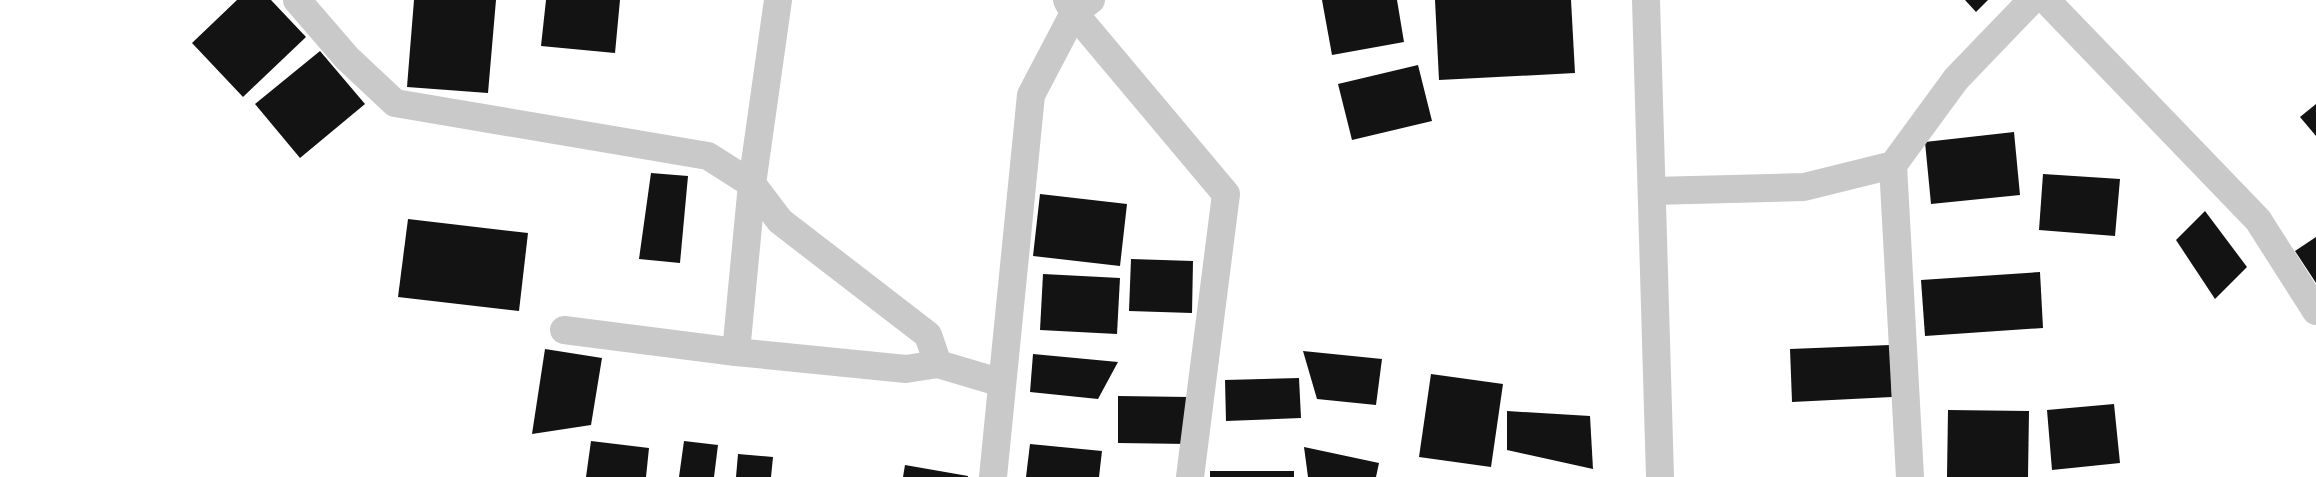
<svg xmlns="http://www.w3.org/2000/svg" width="2316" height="477" viewBox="0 0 2316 477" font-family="Arial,sans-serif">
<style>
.building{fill:#131313}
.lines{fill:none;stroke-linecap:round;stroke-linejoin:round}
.minor{stroke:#c9c9c9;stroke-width:28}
</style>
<rect width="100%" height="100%" fill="#fff"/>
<!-- building -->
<g class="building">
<path d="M237,0H271L306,37L243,97L192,43Z"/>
<path d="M414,0H496L488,93L407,87Z"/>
<path d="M546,0H620L615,53L541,46Z"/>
<path d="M1322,0H1397L1404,42L1332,55Z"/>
<path d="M1435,0H1571L1575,73L1439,80Z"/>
<path d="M1965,0H1988L1976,12Z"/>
<path d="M320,51L365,104L300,158L255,104Z"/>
<path d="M1418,65L1432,121L1352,140L1338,84Z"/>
<path d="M2316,104V136L2300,117Z"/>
<path d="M2014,132L2020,195L1931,204L1925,142Z"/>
<path d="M651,173L688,176L680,263L639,259Z"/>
<path d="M2043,174L2120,179L2115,236L2039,230Z"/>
<path d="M1040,194L1127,204L1120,266L1033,256Z"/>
<path d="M2205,211L2247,267L2215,299L2176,240Z"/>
<path d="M408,219L528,233L519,311L398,297Z"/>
<path d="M2316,237V283L2295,251Z"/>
<path d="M1131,259L1193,261L1192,313L1129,311Z"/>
<path d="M2040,272L2043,328L1925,336L1921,280Z"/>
<path d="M1043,274L1120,278L1117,334L1040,330Z"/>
<path d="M1890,345L1892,397L1792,402L1790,349Z"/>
<path d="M545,349L602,358L591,425L532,434Z"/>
<path d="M1303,351L1382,359L1376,405L1317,399Z"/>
<path d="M1033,354L1118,362L1098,399L1030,392Z"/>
<path d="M1431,374L1503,384L1491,467L1419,457Z"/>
<path d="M1299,378L1301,418L1226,421L1225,380Z"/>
<path d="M1118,396L1189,397V444L1118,443Z"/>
<path d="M2114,404L2120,463L2052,470L2047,410Z"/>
<path d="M1948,410L2029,411L2028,477H1947Z"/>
<path d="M1507,411L1590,416L1593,469L1507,450Z"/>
<path d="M591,441L649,448L646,477H586Z"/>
<path d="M684,441L718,445L714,477H679Z"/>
<path d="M1030,444L1102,451L1099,477H1026Z"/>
<path d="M1304,447L1379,463L1376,477H1308Z"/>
<path d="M738,454L773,457L771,477H736Z"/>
<path d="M905,465L968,476V477H903Z"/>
<rect x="1210" y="471" width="84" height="6"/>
</g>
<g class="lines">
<!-- minor -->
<g class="minor">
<path d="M297,0L347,58L395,103L708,156L752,184L780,221L928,335L938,364"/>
<path d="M1067,0L1074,13L1226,194L1190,477"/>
<path d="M1646,0L1660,477"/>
<path d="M2046,0L2258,220L2316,311"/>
<path d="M1893,165L1910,477"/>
<path d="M1652,191L1804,187L1893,165L1956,79L2032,0"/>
<path d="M564,330L736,352L906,369L938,364L1002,383"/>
<path d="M736,352L752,184L778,0"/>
<path d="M993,477L1031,95L1074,13L1091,0"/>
</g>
</g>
</svg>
